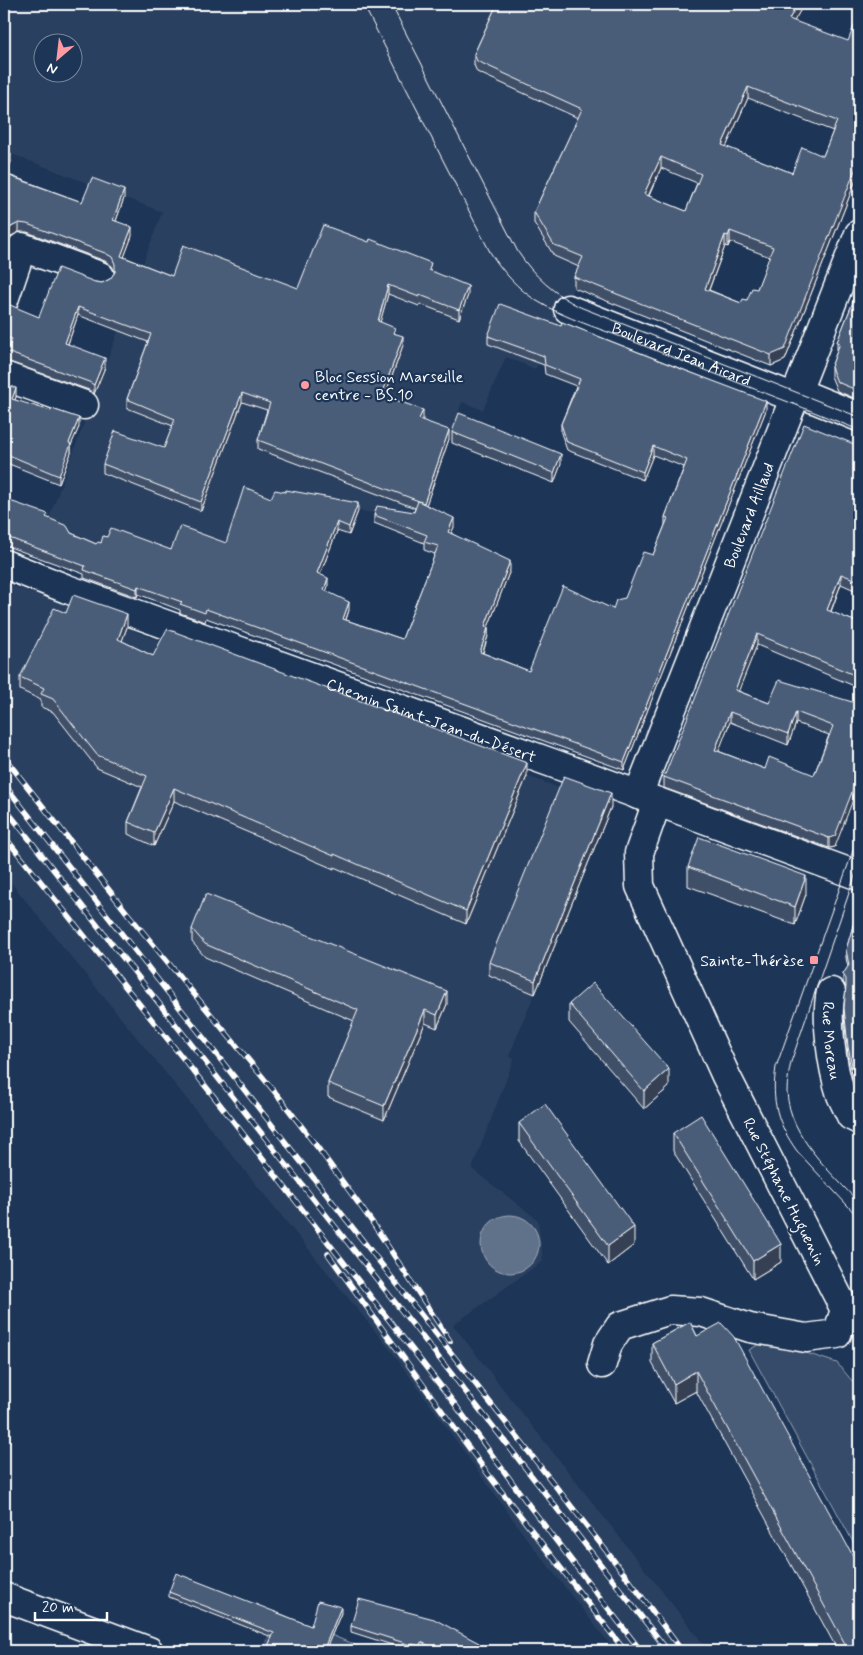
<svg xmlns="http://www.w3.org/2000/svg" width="863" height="1655" viewBox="0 0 863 1655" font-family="Mynerve,sans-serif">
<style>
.built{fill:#2a4161;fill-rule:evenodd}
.green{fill:#364b69;stroke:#9aa5b4}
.water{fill:#617289;stroke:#a0aab8}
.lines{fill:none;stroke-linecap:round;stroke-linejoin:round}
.minor-casing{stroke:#fff;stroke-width:31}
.minor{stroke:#1d3557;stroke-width:28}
.tram{stroke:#fff;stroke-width:1}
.rail-casing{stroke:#fff;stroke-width:5.5}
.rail{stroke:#1d3557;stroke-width:4;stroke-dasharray:11;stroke-linecap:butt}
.wall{fill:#405068;stroke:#fff;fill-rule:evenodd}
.shaded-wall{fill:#344155;stroke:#fff}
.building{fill:#4a5d79;stroke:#fff;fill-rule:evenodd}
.poi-dot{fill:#ff9aa2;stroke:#1d3557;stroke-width:2}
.labels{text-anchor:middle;stroke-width:4.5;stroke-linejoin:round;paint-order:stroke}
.street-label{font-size:16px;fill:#fff;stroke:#1d3557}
.poi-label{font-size:16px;fill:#fff;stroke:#1d3557;text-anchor:start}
</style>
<rect width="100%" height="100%" fill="#1d3557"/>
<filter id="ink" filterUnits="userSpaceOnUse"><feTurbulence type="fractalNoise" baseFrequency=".02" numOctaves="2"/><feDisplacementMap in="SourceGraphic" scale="10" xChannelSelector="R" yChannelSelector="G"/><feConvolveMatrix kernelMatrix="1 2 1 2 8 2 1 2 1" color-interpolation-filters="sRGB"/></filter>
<g filter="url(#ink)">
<!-- built -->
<g class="built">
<path d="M4,4H785L698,183L649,163L583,269L552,332L540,363L535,369L506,357L483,410L462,402L419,524L373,513L245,492L206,619L35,556L162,212L4,151ZM42,42H72V72H42Z"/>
<path d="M4,583L132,628L134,631L611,807L509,1056L514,1059L472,1169L538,1220L543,1261L453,1325L709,1651H615L527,1539L392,1352L4,874Z"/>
</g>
<!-- green -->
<g class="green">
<path d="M761,1343L800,1351L837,1363L859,1389V1553L749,1350Z"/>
<path d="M279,1613L369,1651H262Z"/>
</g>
<!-- water -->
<circle class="water" cx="510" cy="1244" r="29"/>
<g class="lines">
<!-- minor casing -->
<g class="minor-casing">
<g id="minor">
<path d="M4,300L22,247L100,276"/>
<path id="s1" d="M568,309L795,398"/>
<path d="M4,376L84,405"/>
<path d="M797,392L859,417"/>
<path id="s2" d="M4,564L67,589L552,763L859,876"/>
<path id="s3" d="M638,795L859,234"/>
<path id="s4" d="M831,992C825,1020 832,1067 841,1095C844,1102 848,1109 851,1116L859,1120"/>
<path d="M602,1364L608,1344L620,1326L670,1310L701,1312L750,1328L806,1338L837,1334L845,1310L726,1076L640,886L639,853L657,802"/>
<path d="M4,1597L149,1651"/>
</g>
</g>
<!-- minor -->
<use href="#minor" class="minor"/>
<!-- tram -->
<g class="tram">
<path d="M363,4L490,252C502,271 518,289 537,301C566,319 601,329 632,341C707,372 784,399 859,430"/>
<path d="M391,4L518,252C534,276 554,294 580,307L859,417"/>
<path d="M859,834L776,1067C771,1101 777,1123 797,1151L859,1218"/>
<path d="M859,864L791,1062C789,1072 787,1082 787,1092C790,1138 831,1172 859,1203"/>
</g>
<!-- rail casing -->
<g class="rail-casing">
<g id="rail">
<path d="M4,757L128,914L279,1097L318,1148L372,1222L450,1341"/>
<path d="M4,784L503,1419L636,1589L682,1651"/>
<path d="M4,807L495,1429L668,1651"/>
<path d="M4,836L215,1098L454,1403L531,1508L641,1651"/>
<path d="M328,1254L488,1474L625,1651"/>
</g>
</g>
<!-- rail -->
<use href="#rail" class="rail"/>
</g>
<!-- wall -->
<g class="wall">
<path d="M497,4H804L794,21L859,172L785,360L771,366L574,288V277L579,267L554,256L534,223V212L578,118L477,72L474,65V54ZM748,98L833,131L823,156L792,173L726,147ZM661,168L697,183L686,211L649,196ZM730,242L770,257L757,289L747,300L741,303L709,290L725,246L728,247Z"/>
<path d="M4,151L11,162L6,174L82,202L124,198L116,221L132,236L124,257L172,276L298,288L431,271L468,295L459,319L420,304L419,306L388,294L380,322L395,333L403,345L385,396L423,419L422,420L449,439L426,505L454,527L451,533L510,570L488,627V636L483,653L529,671L613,609L625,598L653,555L665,525V517L684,467L653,455L643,480L567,450L561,433V424L576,386L545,374L544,365L488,344V336L766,410L624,770L264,639L206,618L205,622L180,613V610L138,594L137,597L84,578V574L4,545V499L48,518L71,533L96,544L101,543L171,550L226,543L271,498L358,511L349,535L337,531L320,575L328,586L326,591L349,610L346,620L402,639L435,554L424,550V543L374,523V515L414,512L415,508L258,449V440L267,410L242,402L201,511L103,473V464L164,448L173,426L127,408V399L148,342L78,315L68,344L105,367L94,394L89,390L7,361V352L9,347L4,345V306L39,317L95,282L102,283L110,279L115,272L112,266L105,261L27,232H19L11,236L7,242L4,252Z"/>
<path d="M859,287V400L837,391L831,376V367L837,351V342Z"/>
<path d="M4,384L16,397L15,400L79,427L71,445V453L59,484L4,462Z"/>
<path d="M452,432L561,464L554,483L452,443Z"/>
<path d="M859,446V592L841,584L831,612L859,623V688L757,645L738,691L769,703L859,704L835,847L829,848L664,788V777ZM730,722L788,745L796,723L829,735L814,775L765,769L718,751Z"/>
<path d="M66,613L127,627L122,641L153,656L527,776L466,924L334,867V869L174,801L154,846L128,834V822L142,787L97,768L53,712L41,707V700L20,690V677Z"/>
<path d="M611,807L535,994L489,975V962Z"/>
<path d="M688,867L806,894L795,925L688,886Z"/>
<path d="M859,905V1097L856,1091L848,1055L844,1016L846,990V987L843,982V974L848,967L846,958V950Z"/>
<path d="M192,929L447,1004L437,1028L425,1023L384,1120L328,1097V1083L354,1021L205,957L192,942Z"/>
<path d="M569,1004L669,1087L644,1109L569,1022Z"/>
<path d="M519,1123L634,1245L608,1265L519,1141Z"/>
<path d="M673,1133L781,1262L753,1279L673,1151Z"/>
<path d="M690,1322L859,1651H838L696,1391L674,1403L652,1363V1343Z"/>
<path d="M169,1592L311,1626L341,1613L325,1651H268V1646L272,1637L169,1597Z"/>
<path d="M351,1626L479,1648L477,1651H429L421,1647L420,1651L412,1649L411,1651L351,1632Z"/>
</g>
<!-- shaded-wall -->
<g class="shaded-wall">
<path d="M798,4H804L789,30V19Z"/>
<path d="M748,87V98L722,156V145Z"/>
<path d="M11,153V162L4,181V173Z"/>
<path d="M661,157V168L644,205V194Z"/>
<path d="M859,160V172L785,360L771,366V355Z"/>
<path d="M124,190V198L113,229V220Z"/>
<path d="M19,223V232L11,236L7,242L4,252V243L7,233L11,227Z"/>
<path d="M132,227V236L121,265V256Z"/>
<path d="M730,231V242L728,247V236Z"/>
<path d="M725,235V246L705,300V289Z"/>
<path d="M388,285V294L378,330V321Z"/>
<path d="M468,286V295L459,319V310Z"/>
<path d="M78,307V315L65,352V343Z"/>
<path d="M403,336V345L382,404V395Z"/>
<path d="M105,358V367L94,394V385Z"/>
<path d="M16,388V397L12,407V399Z"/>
<path d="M242,393V402L201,511V502Z"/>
<path d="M766,401V410L624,770V762Z"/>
<path d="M423,410V419L419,428V419Z"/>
<path d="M79,418V427L71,445V453L59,484V476L69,443Z"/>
<path d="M449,430V439L424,511V503Z"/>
<path d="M653,446V455L643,480V472Z"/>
<path d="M561,454V464L554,483V473Z"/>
<path d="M358,503V511L349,535V527Z"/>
<path d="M454,518V527L448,541V532Z"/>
<path d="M337,522V531L317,582V573Z"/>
<path d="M510,561V570L485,635V626Z"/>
<path d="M841,574V584L827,621V610Z"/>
<path d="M328,578V586L324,599V590Z"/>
<path d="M138,586V594L137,597V589Z"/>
<path d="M349,602V610L343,628V619Z"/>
<path d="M127,614V627L118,652V639Z"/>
<path d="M488,628V636L480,660V652Z"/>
<path d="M757,634V645L735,700V690Z"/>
<path d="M730,712V722L715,761V750Z"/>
<path d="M796,712V723L788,745V734Z"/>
<path d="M527,763V776L466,924V911Z"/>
<path d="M859,774V784L835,847L829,848V838Z"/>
<path d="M174,788V801L154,846V833Z"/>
<path d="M611,793V807L535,994V981Z"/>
<path d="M806,876V894L795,925V907Z"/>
<path d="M447,991V1004L437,1028V1015Z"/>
<path d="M425,1010V1023L384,1120V1106Z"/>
<path d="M669,1069V1087L644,1109V1091Z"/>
<path d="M634,1227V1245L608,1265V1246Z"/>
<path d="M781,1244V1262L753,1279V1261Z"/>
<path d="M696,1371V1391L674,1403V1384Z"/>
<path d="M341,1607V1613L325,1651H323Z"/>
<path d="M479,1643V1648L477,1651H474Z"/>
</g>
<!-- building -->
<g class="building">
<path d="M497,4H798L789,19L848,41L859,14V160L785,349L771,355L574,277L583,257L554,245L534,212L582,109L477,61L474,54ZM748,87L837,121L823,156L802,147L792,173L722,145ZM661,157L701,174L686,211L644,194ZM730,231L773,247L757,289L752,288L747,300L743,299L741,303L705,289L725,235L728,236Z"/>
<path d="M4,151L11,153L4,173Z"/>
<path d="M4,174L82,202L92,178L124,190L113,220L132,227L121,256L172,276L183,245L298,288L323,225L369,242L370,239L431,263L429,270L468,286L459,310L420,295L419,297L388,285L378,321L395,328L393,333L403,336L382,395L423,410L419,419L449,430L424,503L258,440L270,403L242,393L201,502L103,464L115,431L164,448L175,419L127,399L151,334L78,307L65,343L105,358L94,385L89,382L7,352L12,339L4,336V306L7,307L10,305L39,317L58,268L95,282L102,283L110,279L115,272V264L112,257L105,253L27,224L19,223L11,227L7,233L4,243Z"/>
<path d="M859,287V391L837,382L831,367L840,343L837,342Z"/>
<path d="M500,304L561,326L562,322L676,367L766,401L624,762L264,630L206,609L205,613L180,604L182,602L138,586L137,589L84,570L85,566L4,536V499L48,514L46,517L67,526L71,533L96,544L98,542L101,543L103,536L107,537L111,528L171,550L180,526L226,543L244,487L271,498L275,490L285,492L286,490L358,503L349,527L337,522L317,573L328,578L324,590L349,602L343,619L402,639L438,546L424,542L427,535L374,515L377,506L414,512L418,501L454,518L448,532L510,561L485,626L488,628L480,652L529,671L563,586L613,609L616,600L625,598L643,552L653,555L668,518L665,517L687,460L653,446L643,472L567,442L561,424L580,379L545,365L544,356L488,336Z"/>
<path d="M4,384L16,388L12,399L51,411L52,409L79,418L69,443L71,444L59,476L4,453Z"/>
<path d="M459,413L561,454L554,473L452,432Z"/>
<path d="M804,424L859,446V581L841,574L827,610L859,623V677L757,634L735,690L769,703L779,680L859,704V774L835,836L829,838L664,777ZM730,712L788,734L796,712L833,726L814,775L769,757L765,769L715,750Z"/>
<path d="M73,595L127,614L118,639L153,656L167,629L527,763L466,911L334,854V856L174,788L154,833L128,822L147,776L97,755L53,699L41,694L44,688L20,677L54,608L66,613Z"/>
<path d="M564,776L611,793L535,981L489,962Z"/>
<path d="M699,837L806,876L795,907L688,867Z"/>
<path d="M206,894L447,991L437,1015L425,1010L384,1106L328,1083L358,1010L205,944L192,929Z"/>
<path d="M859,905V1089L856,1083L848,1047L844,1008L846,986V979L843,974L849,965L846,950Z"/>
<path d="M593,983L669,1069L644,1091L569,1004Z"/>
<path d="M545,1104L634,1227L608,1246L519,1123Z"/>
<path d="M701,1115L781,1244L753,1261L673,1133Z"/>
<path d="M690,1322L697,1336L721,1323L734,1337L859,1567V1651H849L696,1371L674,1384L652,1343Z"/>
<path d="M176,1573L311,1626L318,1601L341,1607L323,1651H282L268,1646L274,1633L169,1592Z"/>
<path d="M359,1599L434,1619L479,1643L474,1651H440L421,1642L420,1646L412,1644L411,1645L351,1626Z"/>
</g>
</g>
<!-- markers -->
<g class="poi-dot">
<circle cx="305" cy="385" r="5"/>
<rect x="809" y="955" width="10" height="10" rx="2.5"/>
</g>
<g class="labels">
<!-- street labels -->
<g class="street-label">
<text dy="6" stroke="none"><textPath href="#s1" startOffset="122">Boulevard Jean Aicard</textPath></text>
<text dy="6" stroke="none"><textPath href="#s3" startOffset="301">Boulevard Aillaud</textPath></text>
<text dy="6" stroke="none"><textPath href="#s2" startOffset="455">Chemin Saint-Jean-du-Désert</textPath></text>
<text dy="6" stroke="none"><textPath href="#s4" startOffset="49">Rue Moreau</textPath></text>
<text transform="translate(785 1191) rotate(63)" y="6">Rue Stéphane Huguenin</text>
</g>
<!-- poi labels -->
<g class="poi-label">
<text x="315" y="382">Bloc Session Marseille<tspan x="315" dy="18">centre - BS.10</tspan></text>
<text x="804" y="966" text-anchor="end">Sainte-Thérèse</text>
</g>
</g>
<!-- margin -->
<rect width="863" height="1655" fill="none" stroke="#1d3557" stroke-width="20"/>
<rect x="10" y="10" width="843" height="1635" fill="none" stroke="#fff" stroke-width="2" filter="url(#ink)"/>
<!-- north arrow -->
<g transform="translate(58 58) rotate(208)"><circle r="24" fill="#1d3557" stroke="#77869a"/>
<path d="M0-4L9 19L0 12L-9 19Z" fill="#ff9aa2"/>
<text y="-8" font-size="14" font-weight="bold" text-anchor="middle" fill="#ffffff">N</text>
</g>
<!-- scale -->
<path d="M35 1612v8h72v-8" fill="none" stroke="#ffffff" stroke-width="2.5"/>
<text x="42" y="1612" font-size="15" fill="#ffffff" stroke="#1d3557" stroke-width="4" paint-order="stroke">20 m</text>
</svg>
